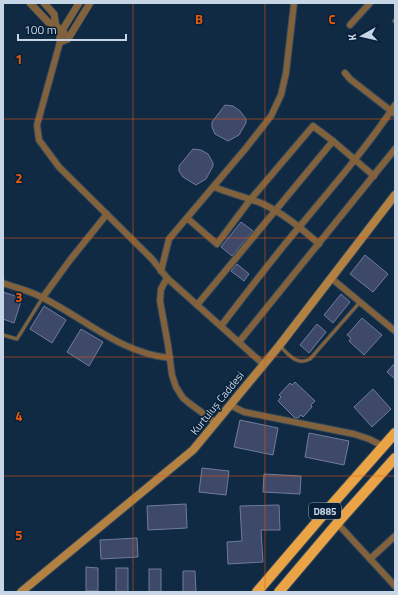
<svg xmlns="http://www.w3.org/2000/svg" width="398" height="595" viewBox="0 0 398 595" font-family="'Titillium Web',sans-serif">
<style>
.building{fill:#3e4868;stroke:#707b9f}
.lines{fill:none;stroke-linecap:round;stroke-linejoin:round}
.service-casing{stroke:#2e465d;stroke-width:4.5}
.minor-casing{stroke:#2e465d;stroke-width:8}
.tertiary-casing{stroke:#2e465d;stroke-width:8}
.secondary-casing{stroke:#2e465d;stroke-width:10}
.trunk-casing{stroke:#2e465d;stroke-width:12}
.service{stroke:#81623c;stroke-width:3}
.minor{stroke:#81623c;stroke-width:6}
.tertiary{stroke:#81623c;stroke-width:7}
.secondary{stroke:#b38142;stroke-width:8}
.trunk{stroke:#eaa445;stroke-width:10}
.grid{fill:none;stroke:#e8590c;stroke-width:1;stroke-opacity:0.55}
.labels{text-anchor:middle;stroke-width:3;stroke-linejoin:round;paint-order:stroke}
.shield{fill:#072038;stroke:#8d9fb2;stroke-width:1}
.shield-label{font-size:10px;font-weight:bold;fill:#c7d6e7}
.street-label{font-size:11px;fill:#c7d6e7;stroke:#072038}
.grid-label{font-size:13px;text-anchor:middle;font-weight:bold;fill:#e8590c;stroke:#072038;stroke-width:3;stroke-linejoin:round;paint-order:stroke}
</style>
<rect width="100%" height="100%" fill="#112a43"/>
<!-- building -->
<g class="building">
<path d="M225,105L233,106L240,111L246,119V123L239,135L228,141L215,134L212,127V122Z"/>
<path d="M193,149L201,150L208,154L213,163V166L206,179L196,185L183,177L179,171V166Z"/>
<path d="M241,222L253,231L232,256L221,247Z"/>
<path d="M365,255L388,274L373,292L350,274Z"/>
<path d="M237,264L249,274L244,281L231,271Z"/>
<path d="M3,292L22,298L14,323L3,319Z"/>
<path d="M341,294L350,302L333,323L324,315Z"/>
<path d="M44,306L66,320L52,343L30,329Z"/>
<path d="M362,318L382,335L364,355L349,341L351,338L347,335Z"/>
<path d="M317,324L326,332L309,353L300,345Z"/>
<path d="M81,329L103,342L89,366L67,352Z"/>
<path d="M395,363V379L387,372Z"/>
<path d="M295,382L315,401L311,405L312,407L303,417L301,415L298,418H295L278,401L281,397L279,395L290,383L292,385Z"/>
<path d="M373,389L391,409L372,427L354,407Z"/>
<path d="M240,420L278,428L273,455L234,447Z"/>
<path d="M309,433L349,441L344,465L305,457Z"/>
<path d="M202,468L229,471L226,495L199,492Z"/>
<path d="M264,474L301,476L300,494L263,492Z"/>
<path d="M186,504L187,528L148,530L147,506Z"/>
<path d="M279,505L280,530H261L263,562L228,564L227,542L242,541L240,506Z"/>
<path d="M137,538L138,557L101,559L100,540Z"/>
<path d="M86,567L98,568V591H86Z"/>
<rect x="116" y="568" width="12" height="24"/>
<rect x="149" y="569" width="12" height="23"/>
<path d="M183,571H195L196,592H183Z"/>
</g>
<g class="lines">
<!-- service casing -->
<g class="service-casing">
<g id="service">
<path d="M394,21L395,20"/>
<path d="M3,335L17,339L43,297"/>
<path d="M280,346C289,355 297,366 310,359L360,302"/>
</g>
</g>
<!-- minor casing -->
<g class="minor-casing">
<g id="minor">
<path d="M350,25L370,3"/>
<path d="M60,42L37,125L39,140L59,167L152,259L167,278L263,364"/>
<path d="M345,73L350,79L395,114"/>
<path d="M214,187C229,193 245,197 261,203C283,213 301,228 319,244"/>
<path d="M187,218L217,244L250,200L313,126L333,141L374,176"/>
<path d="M161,271L169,239L246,148L271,116L281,95L286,73L294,3"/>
<path d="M167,278L161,289L160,301L168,345L172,375L176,387L183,398L189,403L215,422"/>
<path d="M331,278L395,331"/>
<path d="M3,283C16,288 31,291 43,298C86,319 120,353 170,358"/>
<path d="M43,297L70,260L107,214"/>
<path d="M197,305L333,141"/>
<path d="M221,326C245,295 269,263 295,232C329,191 365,150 395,105"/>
<path d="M239,342L395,149"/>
<path d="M230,405L244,412L354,434L369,439L383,446"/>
<path d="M337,523L395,586"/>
<path d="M370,559L395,536"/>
</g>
</g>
<!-- tertiary casing -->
<g class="tertiary-casing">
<g id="tertiary">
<path d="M30,3L48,22L56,26L64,33"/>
<path d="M44,3L54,14L56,26"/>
<path d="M79,3L60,34V42L68,39L90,3"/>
</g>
</g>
<!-- secondary casing -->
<g class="secondary-casing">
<path id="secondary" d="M21,592L193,450L279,346L395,195"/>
</g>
<!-- trunk casing -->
<g class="trunk-casing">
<g id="trunk">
<path d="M257,592L328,509L395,433"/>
<path d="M279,592L340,520L395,458"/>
</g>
</g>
<!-- service -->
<use href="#service" class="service"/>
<!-- minor -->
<use href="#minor" class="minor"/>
<!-- tertiary -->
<use href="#tertiary" class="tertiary"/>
<!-- secondary -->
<use href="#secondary" class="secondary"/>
<!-- trunk -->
<use href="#trunk" class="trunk"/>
</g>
<!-- grid -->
<path class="grid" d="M133,3V592M265,3V592M3,119H395M3,238H395M3,357H395M3,476H395"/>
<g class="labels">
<!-- shield labels -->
<rect class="shield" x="309" y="503" width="32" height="16" rx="3"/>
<g class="shield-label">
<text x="325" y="515">D885</text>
</g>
<!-- street labels -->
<g class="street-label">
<text transform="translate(217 403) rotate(-51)" y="4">Kurtuluş Caddesi</text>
</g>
</g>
<g class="grid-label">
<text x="199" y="24">B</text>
<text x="332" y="24">C</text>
<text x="19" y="64">1</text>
<text x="19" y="183">2</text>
<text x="19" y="302">3</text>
<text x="19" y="421">4</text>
<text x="19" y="540">5</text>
</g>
<!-- border -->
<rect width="398" height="595" fill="none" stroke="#c7d6e7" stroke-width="8"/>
<!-- north arrow -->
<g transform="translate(362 36) rotate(262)" stroke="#072038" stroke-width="3" paint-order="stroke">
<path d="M0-3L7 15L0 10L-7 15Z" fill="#c7d6e7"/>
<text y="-6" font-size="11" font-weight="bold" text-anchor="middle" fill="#c7d6e7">K</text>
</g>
<!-- scale -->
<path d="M18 34v6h108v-6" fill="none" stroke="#c7d6e7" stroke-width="2"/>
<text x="24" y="34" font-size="12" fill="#c7d6e7" stroke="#072038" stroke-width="3" paint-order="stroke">100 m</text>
</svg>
